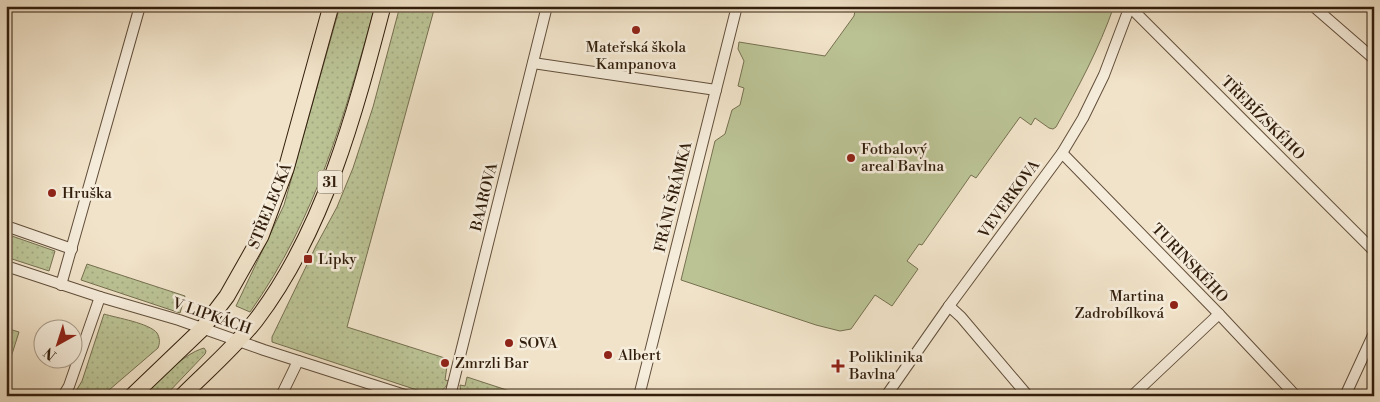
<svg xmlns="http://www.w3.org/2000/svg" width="1380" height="402" viewBox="0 0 1380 402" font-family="'Libre Bodoni',serif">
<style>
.grass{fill:url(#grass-dots);stroke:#767050}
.pitch{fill:#bbc395;stroke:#767050}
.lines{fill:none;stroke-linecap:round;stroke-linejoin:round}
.street-casing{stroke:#624f3b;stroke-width:12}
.primary-casing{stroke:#321e0c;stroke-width:17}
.street{stroke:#f6eddc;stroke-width:10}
.primary{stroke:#f1e3c9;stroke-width:15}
.poi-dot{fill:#8f2418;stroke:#f6eddc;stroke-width:2}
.labels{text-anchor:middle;stroke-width:5;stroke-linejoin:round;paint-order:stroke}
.shield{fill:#f6eddc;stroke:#6d5c4a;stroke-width:1}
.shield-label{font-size:14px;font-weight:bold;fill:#321e0c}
.poi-label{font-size:15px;fill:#321e0c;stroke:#f6eddc;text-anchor:start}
.street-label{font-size:15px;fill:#321e0c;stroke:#f6eddc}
</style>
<defs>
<pattern id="grass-dots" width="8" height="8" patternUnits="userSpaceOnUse" patternTransform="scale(1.25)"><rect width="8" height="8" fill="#bbc395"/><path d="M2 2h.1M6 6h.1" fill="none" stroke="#a1a77f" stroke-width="1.8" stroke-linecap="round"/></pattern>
</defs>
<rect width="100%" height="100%" fill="#f1e3c9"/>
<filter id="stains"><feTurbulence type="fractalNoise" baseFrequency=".004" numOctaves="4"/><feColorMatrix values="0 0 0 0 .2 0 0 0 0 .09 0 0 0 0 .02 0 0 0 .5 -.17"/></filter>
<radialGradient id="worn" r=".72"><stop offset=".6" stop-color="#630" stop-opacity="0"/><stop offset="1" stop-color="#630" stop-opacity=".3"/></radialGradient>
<!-- grass -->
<g class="grass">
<path d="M340,6H375C345,114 316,219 250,312L236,306L284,205Z"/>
<path d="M400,6H435L347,327L448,359L445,380L449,381C445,391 438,393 429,394L272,342V337L316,246L337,207L353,168L373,107Z"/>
<path d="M6,234L55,251L49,271L6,257Z"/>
<path d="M87,264L185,296L180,313L81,280Z"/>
<path d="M104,314C117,318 149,323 157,333C160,338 160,343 158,348L102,396H73L82,381Z"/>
<path d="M6,328L19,332L12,354L6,363Z"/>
<path d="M204,348L206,351L205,354L165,396H143C161,381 180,355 204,348Z"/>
<path d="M467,377L525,396H461L460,385L465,386Z"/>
</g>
<!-- pitch -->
<path class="pitch" d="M856,6H1114C1099,49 1078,88 1056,127L1053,129L1049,128L1035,118L1031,125L1020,117L976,178L971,175L922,245L919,244L907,261L918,269L892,306L875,295L851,329L840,331L816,325L681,280L715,141L725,134L732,110L740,105L744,88L738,86L744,61L738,49L739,42L825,56L854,16Z"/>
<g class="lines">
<!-- street casing -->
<g class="street-casing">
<g id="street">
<path d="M1313,6L1374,59"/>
<path d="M1130,7L1374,251"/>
<path d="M533,63L716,90"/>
<path d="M1062,153L1219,314L1296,396"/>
<path d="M6,226L72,249"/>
<path d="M6,266L100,297L179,320L264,350L408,396"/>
<path d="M61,285L140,6"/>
<path d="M949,306L961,317L1028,396"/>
<path d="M63,396L69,386L100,297"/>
<path d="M281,396L298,361"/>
<path d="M450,396L547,6"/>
<path d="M639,396L737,6"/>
<path d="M886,396L949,306L1062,153L1083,118L1104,75L1130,6"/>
<path d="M1132,396L1219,314"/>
<path d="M1345,396L1374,333"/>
</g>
</g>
<!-- primary casing -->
<g class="primary-casing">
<g id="primary">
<path d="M132,396L202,329L227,296L261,236L286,169L331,6"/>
<path d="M182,396C207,371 234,348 256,320C324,231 355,113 383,6"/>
</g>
</g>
<!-- street -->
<use href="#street" class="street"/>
<!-- primary -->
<use href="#primary" class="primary"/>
</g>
<!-- markers -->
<g class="poi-dot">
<circle cx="636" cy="30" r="5"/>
<circle cx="851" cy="158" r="5"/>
<circle cx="52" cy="193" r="5"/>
<rect x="303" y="254" width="10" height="10" rx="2.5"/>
<circle cx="1174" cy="305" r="5"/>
<circle cx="509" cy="343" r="5"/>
<circle cx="608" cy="355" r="5"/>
<circle cx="445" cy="363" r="5"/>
<path d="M835.5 358.5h5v5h5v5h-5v5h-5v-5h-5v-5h5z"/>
</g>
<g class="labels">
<!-- shield labels -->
<rect class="shield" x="317.5" y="170.5" width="25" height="23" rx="4"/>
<g class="shield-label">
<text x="330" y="187">31</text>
</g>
<!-- poi labels -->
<g class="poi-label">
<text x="636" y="52" text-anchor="middle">Mateřská škola<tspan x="636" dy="17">Kampanova</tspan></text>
<text x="861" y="154">Fotbalový<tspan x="861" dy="17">areal Bavlna</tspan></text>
<text x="62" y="198">Hruška</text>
<text x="318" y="264">Lipky</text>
<text x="1164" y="301" text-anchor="end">Martina<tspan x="1164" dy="17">Zadrobílková</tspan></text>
<text x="519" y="348">SOVA</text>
<text x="618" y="360">Albert</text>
<text x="849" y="362">Poliklinika<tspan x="849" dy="17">Bavlna</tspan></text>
<text x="455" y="368">Zmrzli Bar</text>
</g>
<!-- street labels -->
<g class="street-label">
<text transform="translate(1263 118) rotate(45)" y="5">TŘEBÍZSKÉHO</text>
<text transform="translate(484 197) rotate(-76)" y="5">BAAROVA</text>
<text transform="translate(673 197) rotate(-76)" y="5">FRÁNI ŠRÁMKA</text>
<text transform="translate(1009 199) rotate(-54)" y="5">VEVERKOVA</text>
<text transform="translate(270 206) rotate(-68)" y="5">STŘELECKÁ</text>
<text transform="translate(1190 263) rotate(46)" y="5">TURINSKÉHO</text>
<text transform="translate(212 316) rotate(19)" y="5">V LIPKÁCH</text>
</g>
</g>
<!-- margin -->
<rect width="1380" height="402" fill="none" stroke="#f1e3c9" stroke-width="25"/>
<rect x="8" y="8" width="1365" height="387" fill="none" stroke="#321e0c" stroke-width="2.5"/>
<rect x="12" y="12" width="1355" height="377" fill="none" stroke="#321e0c"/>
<!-- north arrow -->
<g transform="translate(58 344) rotate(219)"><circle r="24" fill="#f6eddc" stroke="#a89a89"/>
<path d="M0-4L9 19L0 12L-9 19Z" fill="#8f2418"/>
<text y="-8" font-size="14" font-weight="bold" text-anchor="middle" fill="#321e0c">N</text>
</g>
<rect width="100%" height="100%" filter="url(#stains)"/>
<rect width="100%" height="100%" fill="url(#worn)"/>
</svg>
